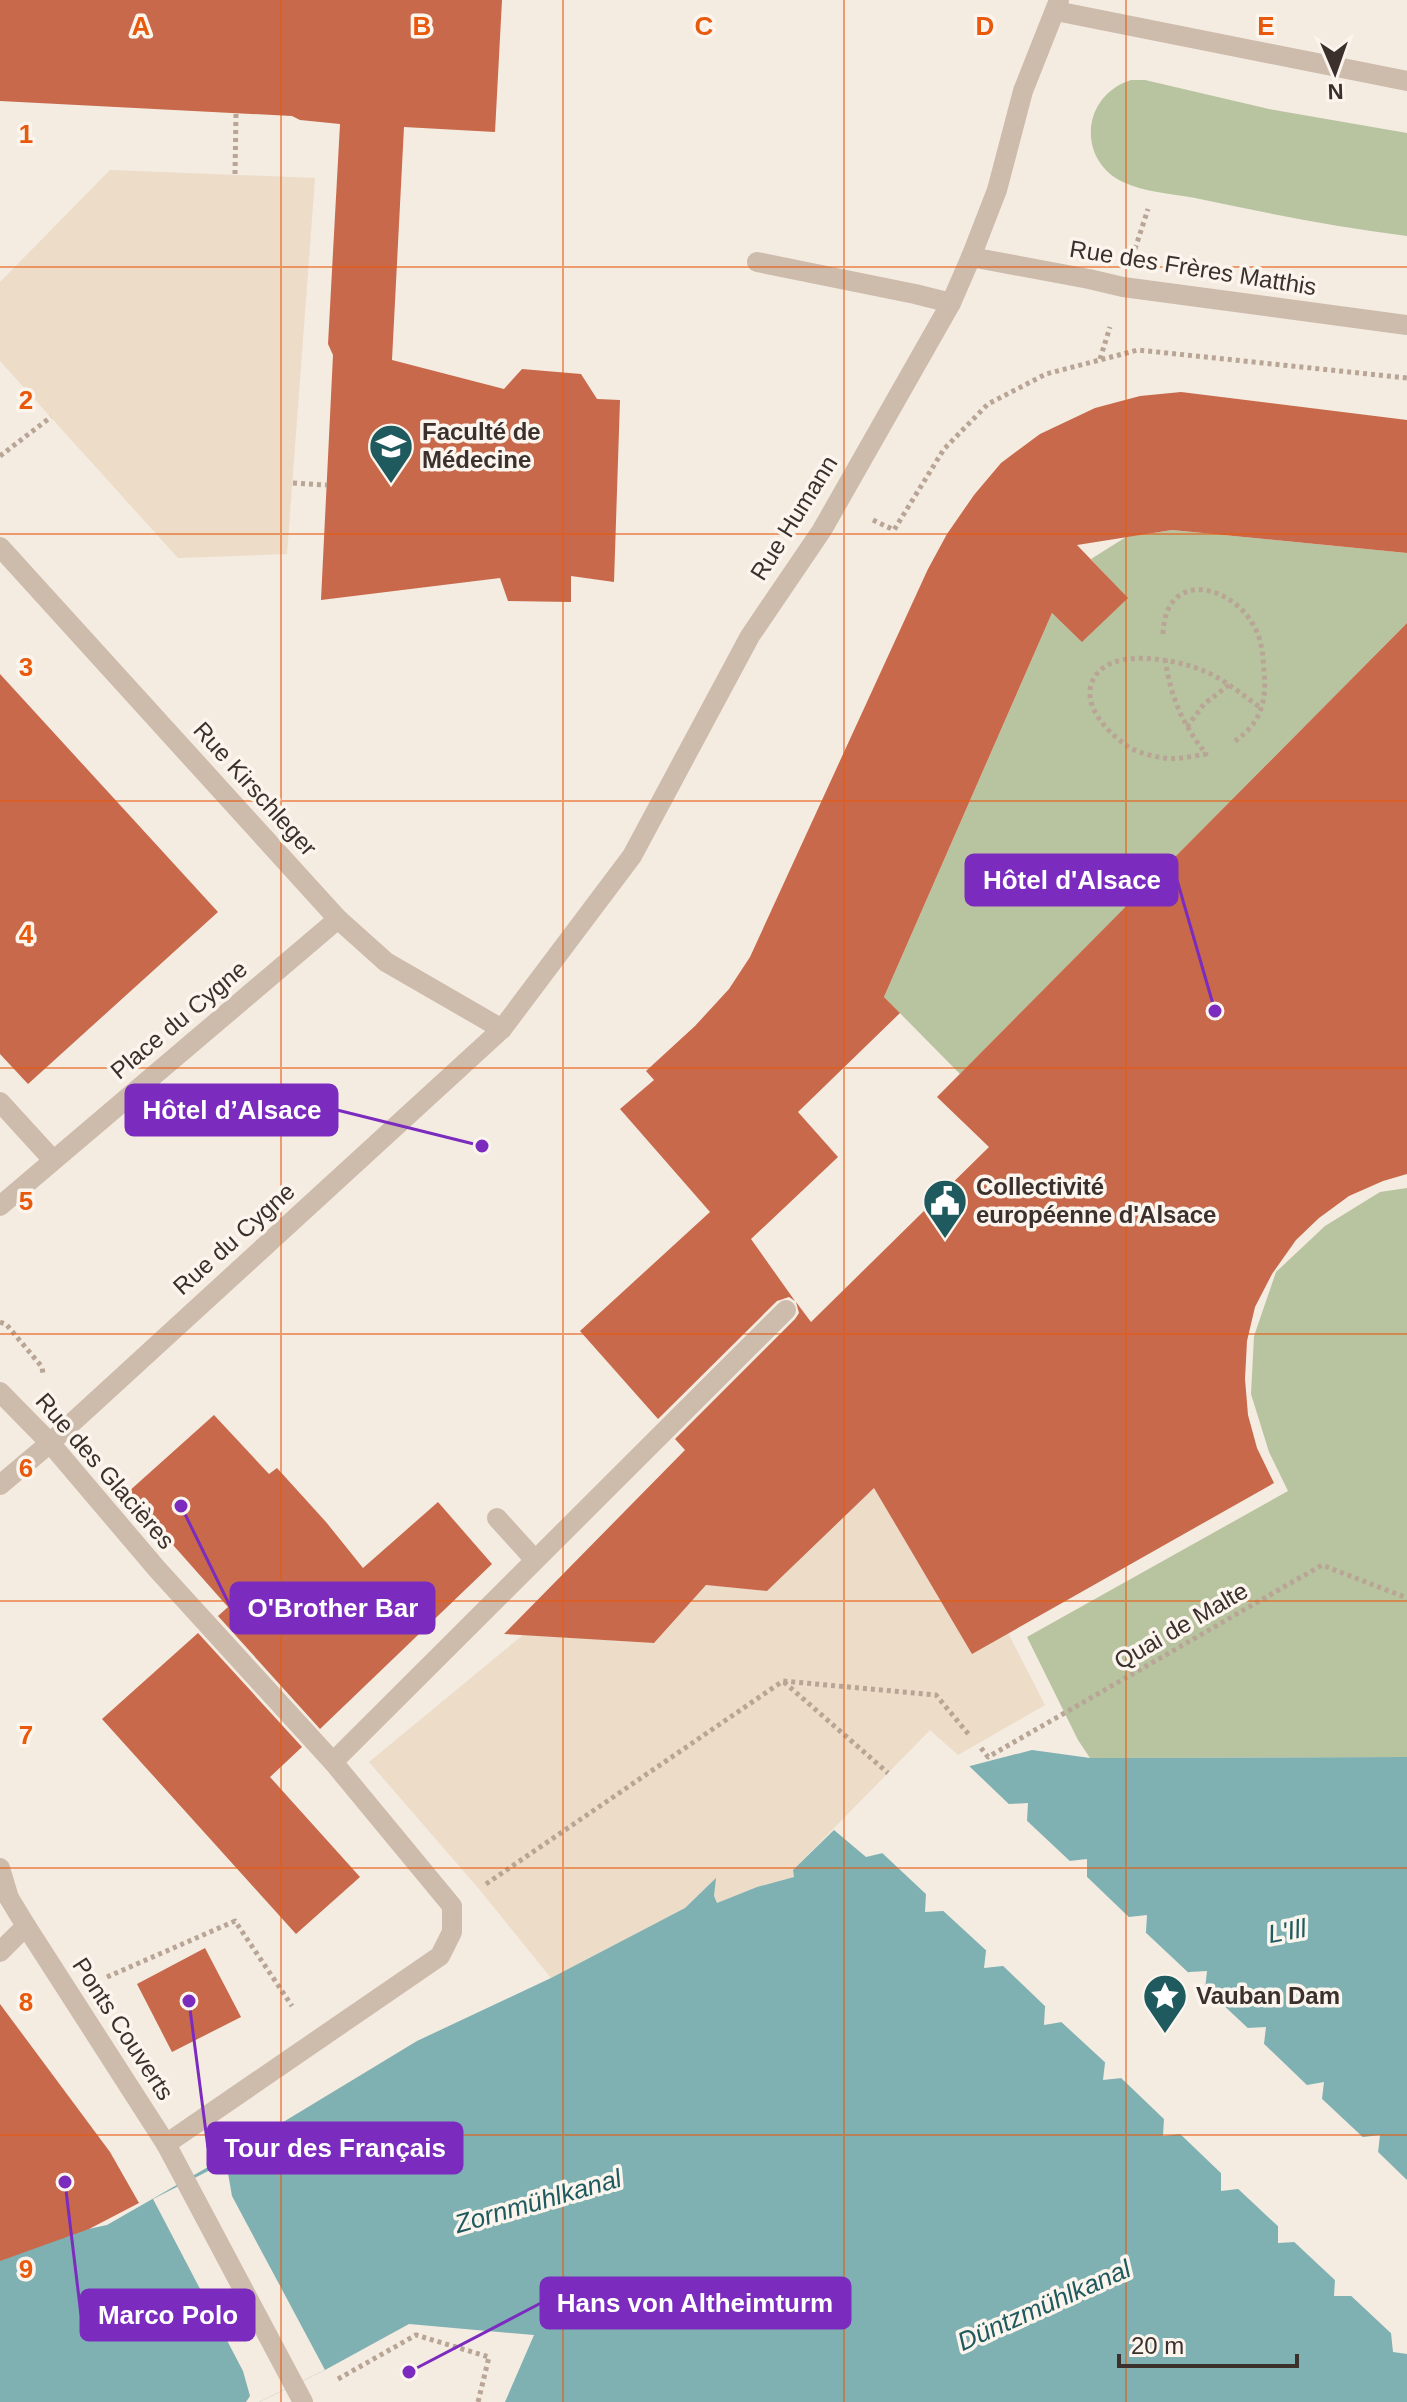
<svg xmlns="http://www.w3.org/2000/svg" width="1407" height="2402" viewBox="0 0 1407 2402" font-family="Arial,sans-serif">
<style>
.green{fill:#b8c4a0}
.plaza{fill:#ecdcc8}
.water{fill:#7fb0b2;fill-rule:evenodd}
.pier{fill:#f4ebe1}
.building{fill:#c8694b}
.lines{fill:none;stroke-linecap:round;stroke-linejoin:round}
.path{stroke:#b9a596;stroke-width:5;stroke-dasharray:4 4;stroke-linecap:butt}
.service{stroke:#cdbbac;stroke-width:20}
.pedestrian{stroke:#cdbbac;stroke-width:20}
.minor{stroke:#cdbbac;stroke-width:20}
.tertiary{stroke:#cdbbac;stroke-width:20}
.grid{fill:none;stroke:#e8590c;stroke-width:2;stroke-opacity:0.55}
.labels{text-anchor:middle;stroke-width:7;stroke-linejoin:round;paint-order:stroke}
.street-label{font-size:24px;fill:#3b302b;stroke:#fbf5ee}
.poi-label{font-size:24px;font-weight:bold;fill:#3b302b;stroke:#fbf5ee;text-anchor:start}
.water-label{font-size:26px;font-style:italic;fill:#1f5a5e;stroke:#fbf5ee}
.grid-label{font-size:26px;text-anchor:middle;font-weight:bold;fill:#e8590c;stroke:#fbf5ee;stroke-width:7;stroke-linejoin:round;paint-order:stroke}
.leader{fill:none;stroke:#7b2cbf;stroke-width:3}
.callout-dot{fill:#7b2cbf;stroke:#fbf5ee;stroke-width:3}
.callout{fill:#7b2cbf;stroke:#7b2cbf;stroke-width:3}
.callout-label{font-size:26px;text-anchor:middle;font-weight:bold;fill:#fff}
</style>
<rect width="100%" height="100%" fill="#f4ebe1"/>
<!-- green -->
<g class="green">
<path d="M1131,80H1145L1269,109L1407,133V236C1336,227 1265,213 1195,198C1173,194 1144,192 1123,182C1077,160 1081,96 1131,80Z"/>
<path d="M1172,530L1407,553V623L960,1074L884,997L1052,613L1083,641L1127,598L1091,559L1126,537Z"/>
<path d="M1407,1188V1757L1090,1758L1078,1740L1027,1637L1288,1491L1269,1452L1251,1394L1254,1336L1276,1272L1325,1226L1380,1192Z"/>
</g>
<!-- plaza -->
<g class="plaza">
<path d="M110,170L315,178L287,554L178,558L0,361V282Z"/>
<path d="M878,1484L897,1514L892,1519L972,1653L1008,1633L1045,1705L958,1755L930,1730L793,1870L794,1877L757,1887L717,1903L714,1896L715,1879L685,1908L551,1978L479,1889L369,1762L523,1635L654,1643L706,1585L767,1591Z"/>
</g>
<!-- water -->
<path class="water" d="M1032,1750L1090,1758L1407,1757V2203L1335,2279L1334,2296H1352L1407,2316L1391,2333L1393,2352L1407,2354V2402H505L534,2335L409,2324L325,2370L259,2402H0V2260L79,2231L107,2225L229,2155L417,2041L551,1978L685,1908L716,1878L714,1896L717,1903L757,1887L794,1877L793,1870L834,1830L866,1857L883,1853L970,1766ZM1028,1803L1027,1821L943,1911L925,1912L926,1893L1009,1804ZM1087,1859V1877L1003,1966L984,1968L986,1951L1069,1861ZM1147,1915L1146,1932L1062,2022L1044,2025L1045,2007L1129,1917ZM1207,1971L1205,1989L1122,2078L1103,2080L1105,2063L1189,1972ZM1266,2027L1264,2044L1180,2134L1163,2136L1164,2118L1247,2028ZM1324,2082L1322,2099L1238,2189L1221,2191V2173L1307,2085ZM1380,2135L1378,2153L1295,2242L1278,2243V2226L1363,2137Z"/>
<!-- pier -->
<g class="pier">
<path d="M967,1764L1013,1808L929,1897L879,1850Z"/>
<path d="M1023,1817L1073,1864L990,1954L939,1907Z"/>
<path d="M1083,1873L1133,1921L1049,2010L999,1962Z"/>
<path d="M1142,1929L1192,1976L1109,2066L1058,2019Z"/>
<path d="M1202,1985L1251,2031L1167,2122L1118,2075Z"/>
<path d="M1260,2040L1310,2088L1225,2177L1176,2130Z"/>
<path d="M1319,2096L1367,2141L1282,2230L1235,2186Z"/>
<path d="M1375,2149L1407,2180V2209L1338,2283L1291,2239Z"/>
<path d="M226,2162L232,2196L325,2370L259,2402H246L250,2396L243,2371L153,2199Z"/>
<path d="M1407,2231V2321L1395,2334V2337L1347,2292Z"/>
</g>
<!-- building -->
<g class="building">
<path d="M0,0H502L495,132L404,127L392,360L504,389L522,369L581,374L597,399L620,400L614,582L571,576V602L508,601L500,578L321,600L333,355L328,344L340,124L300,120L292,116L0,101Z"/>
<path d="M1181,392L1407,420V553L1172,530L1077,545L1128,598L1082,642L1052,613L884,997L900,1013L798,1112L838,1157L751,1239L795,1301L789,1297L777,1301L658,1419L580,1331L710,1212L620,1109L654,1080L646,1071L695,1026L729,989L750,957L928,569L947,534L974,495L1001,463L1040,434L1095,408L1140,396Z"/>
<path d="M1407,623V1174L1383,1181L1349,1196L1319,1218L1296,1240L1272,1274L1255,1307L1247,1341L1245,1379L1248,1415L1257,1448L1274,1483L972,1654L874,1488L767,1591L706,1585L654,1643L504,1634L685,1450L675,1439L795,1319L799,1313L796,1302L811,1322L989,1147L937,1097Z"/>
<path d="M0,674L218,912L28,1084L0,1054Z"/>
<path d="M214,1415L269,1474L277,1468L326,1522L363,1568L438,1502L492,1564L320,1729L218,1616L228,1607L127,1493Z"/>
<path d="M198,1633L302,1747L270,1777L360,1877L296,1934L102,1719Z"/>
<path d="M205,1948L241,2017L172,2052L137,1984Z"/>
<path d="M0,2004L110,2152L139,2203L89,2229L0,2261Z"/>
</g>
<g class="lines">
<!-- path -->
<g class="path">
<path d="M235,174L236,114"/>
<path d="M1135,249L1148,209"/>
<path d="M1100,359L1110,327"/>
<path d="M0,456L51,417"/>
<path d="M293,483L327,485"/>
<path d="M873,520L894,530L944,449L988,404L1046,374L1138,350L1407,378"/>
<path d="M1163,634C1165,568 1233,584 1255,628C1262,641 1263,656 1264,671C1267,701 1261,723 1235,741"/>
<path d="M1165,659C1171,698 1182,723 1206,754C1193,756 1178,760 1164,758C1152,756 1139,753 1129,747C1110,735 1082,707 1092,682C1107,646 1172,659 1199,669C1222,677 1241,694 1261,708"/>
<path d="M1187,727L1204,704L1229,685"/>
<path d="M0,1322L6,1324L42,1367L43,1374"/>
<path d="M784,1682L888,1773"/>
<path d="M981,1748L988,1757L1322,1565L1407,1598"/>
<path d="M486,1884L783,1681L936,1695L970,1736"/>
<path d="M107,1977L235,1921L292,2006"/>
<path d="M338,2379L416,2335L489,2357L478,2402"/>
</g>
<!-- service -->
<g class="service">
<path d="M757,262L915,294L951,303"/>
<path d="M0,1102L53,1160"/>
<path d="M0,1206L338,919"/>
<path d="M50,1443L157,1569L333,1762L452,1906V1932L440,1956L166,2144"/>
<path d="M497,1518L535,1560"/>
<path d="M333,1762L786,1310"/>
</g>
<!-- pedestrian -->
<path class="pedestrian" d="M166,2144L303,2402"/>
<!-- minor -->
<g class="minor">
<path d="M1056,11L1407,81"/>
<path d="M0,547L338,919L386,962L502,1029"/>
<path d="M0,1392L50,1443"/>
<path d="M0,1868L9,1898L26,1926L166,2144"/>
<path d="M0,1952L26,1926"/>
</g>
<!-- tertiary -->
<g class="tertiary">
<path d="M971,257L1089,279L1123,287L1407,325"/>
<path d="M0,1485L50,1443L502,1029L632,856L750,636L822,530L951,303L971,257L997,190L1023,91L1059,0"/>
</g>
</g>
<!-- grid -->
<path class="grid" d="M281,0V2402M563,0V2402M844,0V2402M1126,0V2402M0,267H1407M0,534H1407M0,801H1407M0,1068H1407M0,1334H1407M0,1601H1407M0,1868H1407M0,2135H1407"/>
<!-- icons -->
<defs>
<g id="university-pin" transform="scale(2.3)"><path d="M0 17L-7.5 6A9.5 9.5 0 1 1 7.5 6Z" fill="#1f5a5e" stroke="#fbf5ee"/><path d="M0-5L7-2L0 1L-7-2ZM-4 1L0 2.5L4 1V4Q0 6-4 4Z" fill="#fff"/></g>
<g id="civic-pin" transform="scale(2.3)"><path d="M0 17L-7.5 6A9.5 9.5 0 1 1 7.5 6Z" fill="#1f5a5e" stroke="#fbf5ee"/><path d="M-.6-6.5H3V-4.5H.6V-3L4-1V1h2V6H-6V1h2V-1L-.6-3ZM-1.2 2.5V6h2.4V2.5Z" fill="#fff"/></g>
<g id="sight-pin" transform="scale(2.3)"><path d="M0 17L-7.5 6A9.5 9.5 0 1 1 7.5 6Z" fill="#1f5a5e" stroke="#fbf5ee"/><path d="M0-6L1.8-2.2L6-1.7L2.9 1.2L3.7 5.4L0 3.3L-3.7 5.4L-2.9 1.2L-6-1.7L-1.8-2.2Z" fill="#fff"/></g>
</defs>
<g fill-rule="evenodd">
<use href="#university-pin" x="391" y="446"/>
<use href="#civic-pin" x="945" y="1201"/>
<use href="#sight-pin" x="1165" y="1996"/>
</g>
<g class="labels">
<!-- street labels -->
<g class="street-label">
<text transform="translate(1193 268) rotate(9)" y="8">Rue des Frères Matthis</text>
<text transform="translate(794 518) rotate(-58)" y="8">Rue Humann</text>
<text transform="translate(255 789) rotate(48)" y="8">Rue Kirschleger</text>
<text transform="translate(179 1020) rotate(-40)" y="8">Place du Cygne</text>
<text transform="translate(234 1239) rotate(-42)" y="8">Rue du Cygne</text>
<text transform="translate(105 1471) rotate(49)" y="8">Rue des Glacières</text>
<text transform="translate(1181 1626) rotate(-30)" y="8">Quai de Malte</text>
<text transform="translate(123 2029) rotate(57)" y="8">Ponts Couverts</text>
</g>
<!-- poi labels -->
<g class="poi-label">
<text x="422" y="440">Faculté de<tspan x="422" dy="28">Médecine</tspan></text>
<text x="976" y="1195">Collectivité<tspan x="976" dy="28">européenne d'Alsace</tspan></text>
<text x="1196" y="2004">Vauban Dam</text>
</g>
<!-- water labels -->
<g class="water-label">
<text transform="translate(1287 1931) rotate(-10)" y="9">L'Ill</text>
<text transform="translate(538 2201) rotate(-16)" y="9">Zornmühlkanal</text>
<text transform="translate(1044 2305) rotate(-24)" y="9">Düntzmühlkanal</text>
</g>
</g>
<g class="grid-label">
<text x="141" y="35">A</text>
<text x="422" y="35">B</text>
<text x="704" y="35">C</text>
<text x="985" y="35">D</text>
<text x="1266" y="35">E</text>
<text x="26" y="143">1</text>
<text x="26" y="409">2</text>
<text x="26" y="676">3</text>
<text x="26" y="943">4</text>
<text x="26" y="1210">5</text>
<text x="26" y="1477">6</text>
<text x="26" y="1744">7</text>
<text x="26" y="2011">8</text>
<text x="26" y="2278">9</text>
</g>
<!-- callouts -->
<path class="leader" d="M1215 1011L1177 880M482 1146L337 1110M181 1506L231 1608M189 2001L208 2148M409 2372L541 2303M65 2182L81 2315"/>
<g class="callout-dot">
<circle cx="1215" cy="1011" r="8"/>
<circle cx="482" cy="1146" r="8"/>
<circle cx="181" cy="1506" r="8"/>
<circle cx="189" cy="2001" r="8"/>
<circle cx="409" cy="2372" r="8"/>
<circle cx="65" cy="2182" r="8"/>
</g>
<g class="callout">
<rect x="966" y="855" width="211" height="50" rx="8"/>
<rect x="126" y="1085" width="211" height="50" rx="8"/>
<rect x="231" y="1583" width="203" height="50" rx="8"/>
<rect x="208" y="2123" width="254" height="50" rx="8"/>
<rect x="541" y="2278" width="309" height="50" rx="8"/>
<rect x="81" y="2290" width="173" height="50" rx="8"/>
</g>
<g class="callout-label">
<text x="1072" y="889">Hôtel d'Alsace</text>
<text x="232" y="1119">Hôtel d’Alsace</text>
<text x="333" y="1617">O'Brother Bar</text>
<text x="335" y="2157">Tour des Français</text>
<text x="695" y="2312">Hans von Altheimturm</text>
<text x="168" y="2324">Marco Polo</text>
</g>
<!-- north arrow -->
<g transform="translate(1335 72) rotate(178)" stroke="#fbf5ee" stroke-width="6" paint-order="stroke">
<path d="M0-6L14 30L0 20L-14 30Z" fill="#3b302b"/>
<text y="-12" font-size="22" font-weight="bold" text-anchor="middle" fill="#3b302b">N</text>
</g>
<!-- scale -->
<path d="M1119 2354v12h178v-12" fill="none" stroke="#3b302b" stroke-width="4"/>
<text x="1131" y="2354" font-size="24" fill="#3b302b" stroke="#fbf5ee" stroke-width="6" paint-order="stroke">20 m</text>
</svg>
